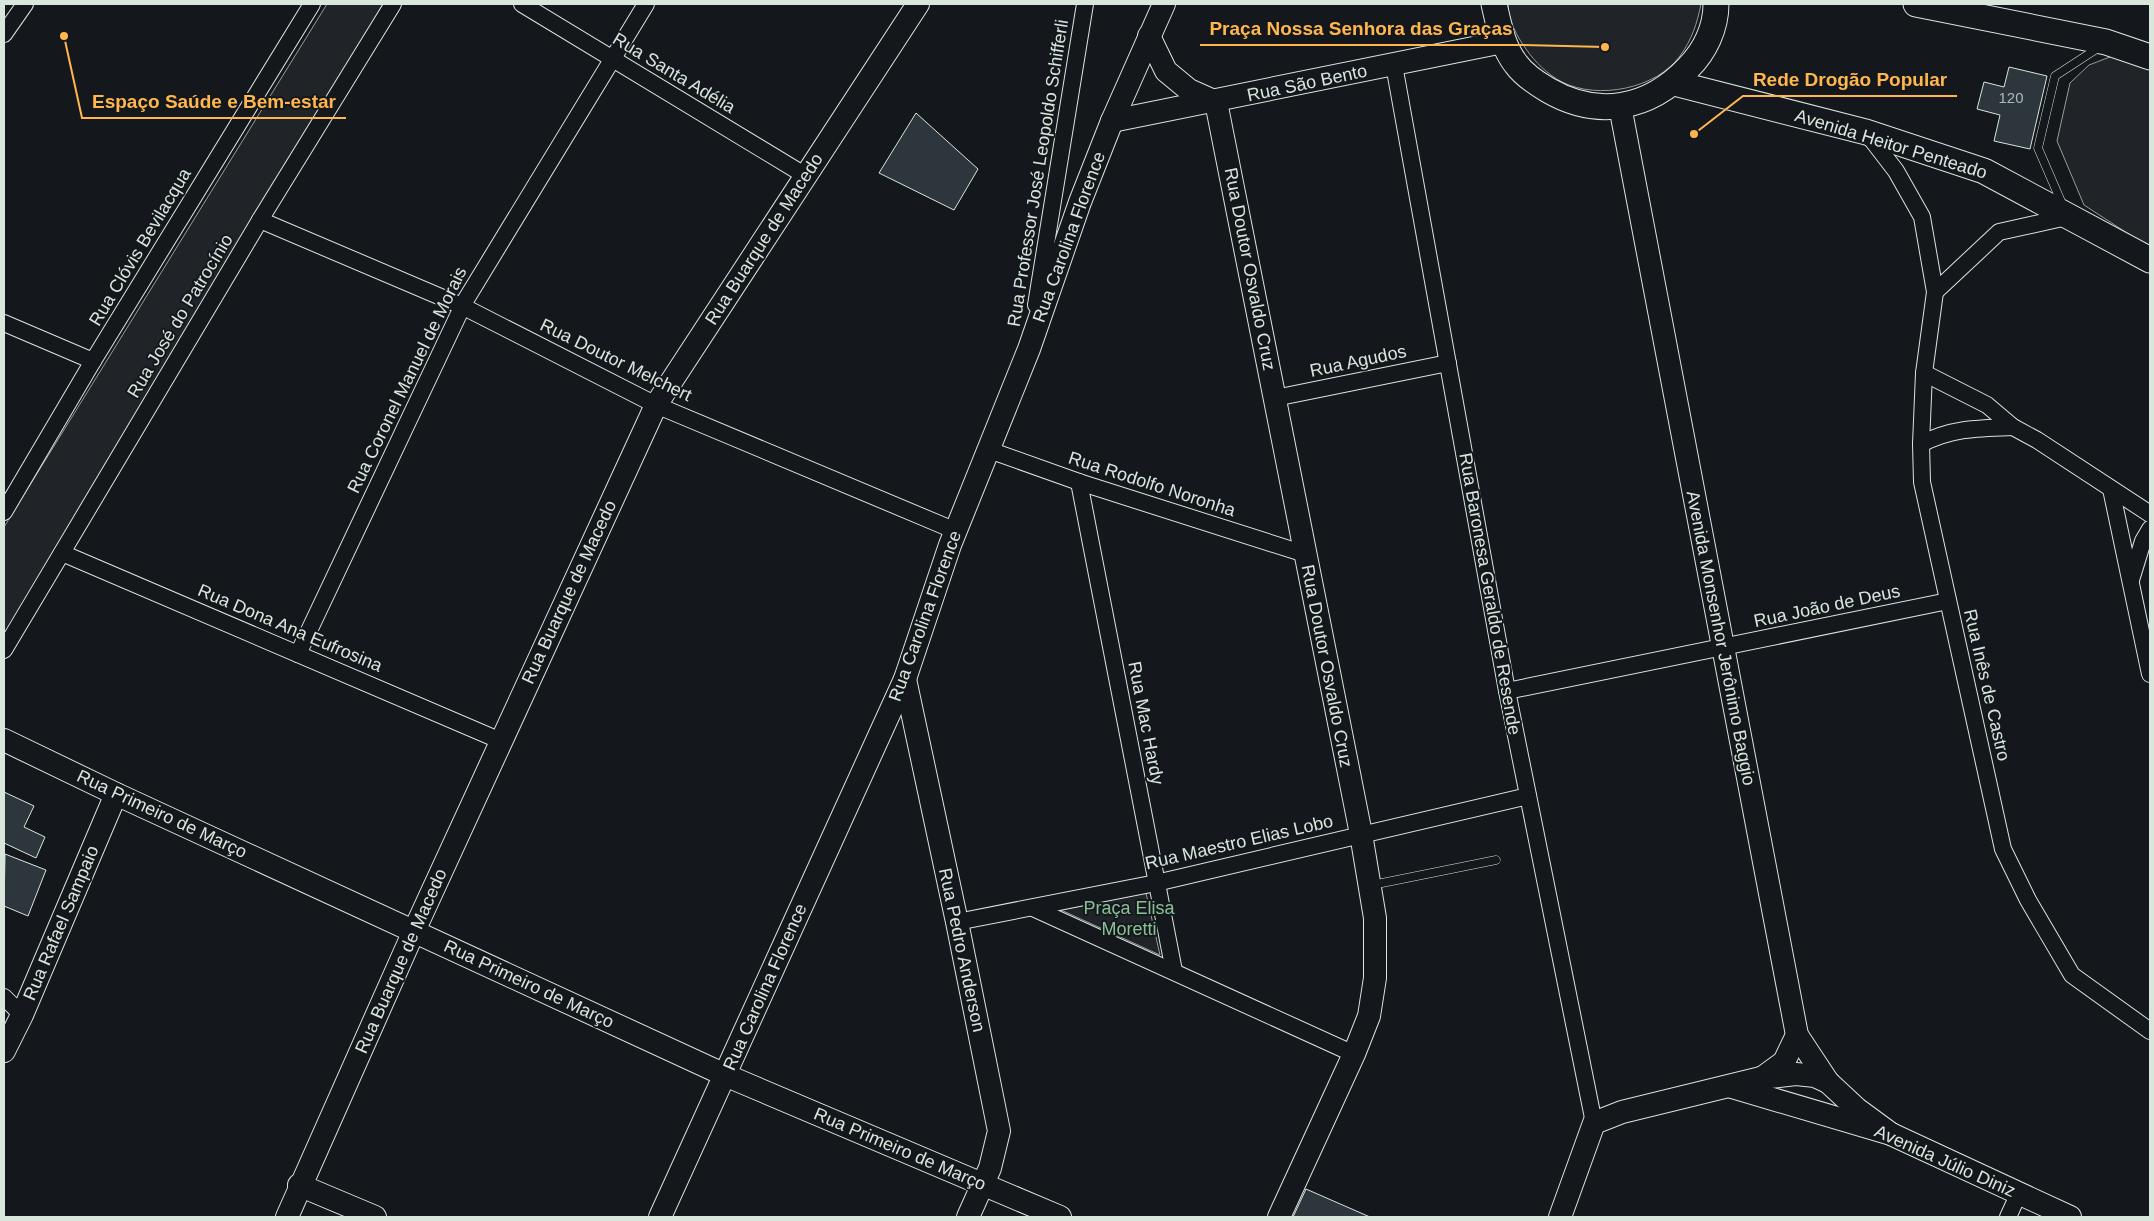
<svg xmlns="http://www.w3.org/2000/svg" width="2154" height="1221" viewBox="0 0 2154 1221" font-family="Arial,sans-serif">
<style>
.green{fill:#202428;stroke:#939e99}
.building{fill:#2c363c;stroke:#d8e6dc}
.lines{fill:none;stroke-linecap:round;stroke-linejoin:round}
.lane-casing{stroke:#d8e6dc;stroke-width:9}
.street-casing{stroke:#d8e6dc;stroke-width:18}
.secondary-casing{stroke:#d8e6dc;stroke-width:24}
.primary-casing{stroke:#d8e6dc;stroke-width:27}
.lane{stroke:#14181c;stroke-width:8}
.street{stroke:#14181c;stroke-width:16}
.secondary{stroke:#14181c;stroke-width:22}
.primary{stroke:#14181c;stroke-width:25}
.labels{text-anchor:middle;stroke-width:4;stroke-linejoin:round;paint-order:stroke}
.number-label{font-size:15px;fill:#adbab4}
.street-label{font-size:18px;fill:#d8e6dc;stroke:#14181c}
.park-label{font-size:18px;fill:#8ac095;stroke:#14181c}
.leader{fill:none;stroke:#ffb74d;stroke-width:2}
.callout-dot{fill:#ffb74d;stroke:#14181c;stroke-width:2}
.callout-label{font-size:19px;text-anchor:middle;font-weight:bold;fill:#ffb74d;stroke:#14181c;stroke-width:4;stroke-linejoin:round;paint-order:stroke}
</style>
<rect width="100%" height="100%" fill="#14181c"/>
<!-- green -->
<g class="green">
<path d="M327,4H383L4,648V527Z"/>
<path d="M1508,4H1701C1697,24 1692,39 1680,56C1656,89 1598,100 1562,82C1547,74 1535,62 1526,49C1517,37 1508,19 1508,4Z"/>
<path d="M2115,55L2150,67V248L2084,205L2057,141L2070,83L2089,65Z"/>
<path d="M1146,893L1160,955L1061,910Z"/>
</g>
<!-- building -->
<g class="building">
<path d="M2009,67L2047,76L2030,149L1994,141L2000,115L1977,109L1984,82L2004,87Z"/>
<path d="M916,113L978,169L954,210L879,173Z"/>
<path d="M4,792L34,806L24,827L45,837L36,858L4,843Z"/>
<path d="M5,854L46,870L28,916L4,906Z"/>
<path d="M1306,1189L1370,1217H1293Z"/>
</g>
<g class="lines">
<!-- lane casing -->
<g class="lane-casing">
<g id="lane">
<path d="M2063,206L2038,148L2055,76L2101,46"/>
<path d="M1372,885L1496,860"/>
</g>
</g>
<!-- street casing -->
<g class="street-casing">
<g id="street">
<path d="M522,4L806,176"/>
<path d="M4,34L25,4"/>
<path d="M1394,65L1507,691L1594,1123"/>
<path d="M1866,132L1896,171L1922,217L1935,292L1924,373L1921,444L1922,482L2003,849L2028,900L2072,975L2150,1031"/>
<path d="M260,220L462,306L656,405L956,531"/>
<path d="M1935,292L1999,232L2067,217"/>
<path d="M1036,305L1085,4"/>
<path d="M4,323L93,361"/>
<path d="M1924,373L1987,405L2013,427L2037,440L2150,514"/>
<path d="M1275,398L1448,363"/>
<path d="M1921,444C1952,428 1979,428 2013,427"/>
<path d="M989,450L1079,482L1305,554"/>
<path d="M1079,482L1174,971"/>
<path d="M2111,489L2150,674"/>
<path d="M4,512L93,361L312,4"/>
<path d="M62,553L501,741"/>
<path d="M2131,580L2143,541L2150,529"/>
<path d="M4,650L260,220L393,4"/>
<path d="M298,654L465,301L646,4"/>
<path d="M1507,691L1948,601"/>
<path d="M1033,908L1354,1054"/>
<path d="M957,922L1156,883L1528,796"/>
<path d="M4,997L22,1015"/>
<path d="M2008,1217L2019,1193"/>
</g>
</g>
<!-- secondary casing -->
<g class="secondary-casing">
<g id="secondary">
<path d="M1149,36L1166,71L1189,90L1216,102"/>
<path d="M1216,102L1361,834L1375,918V978L1369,1016L1354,1054L1279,1217"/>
<path d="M1620,106L1797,1035L1828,1082L1857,1109L1891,1134"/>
<path d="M1112,121L1503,42"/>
<path d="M905,679L957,922L999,1131L990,1168L968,1217"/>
<path d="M4,740L116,794L725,1075L1060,1217"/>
<path d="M4,1051L22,1015L116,794"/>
<path d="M1762,1078L1784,1062L1797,1035"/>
<path d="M1732,1087L1891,1134L2070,1217"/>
<path d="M299,1185L375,1217"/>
<path d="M287,1217L414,931L656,405L918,4"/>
<path d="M660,1217L905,679L950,545L1029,349L1080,202L1112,121L1164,4"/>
<path d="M1560,1217L1594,1123L1622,1112L1761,1078L1796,1074L1815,1076L1828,1082"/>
</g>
</g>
<!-- primary casing -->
<g class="primary-casing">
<g id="primary">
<path d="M1494,4C1499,25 1502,46 1516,64C1524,75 1536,83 1548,90C1598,119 1649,109 1688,68C1705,51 1716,28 1716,4"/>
<path d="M1916,4L2106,42L2150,57"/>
<path d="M1674,83L1866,132L1984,171L2150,260"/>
</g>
</g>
<!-- lane -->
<use href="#lane" class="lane"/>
<!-- street -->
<use href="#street" class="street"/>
<!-- secondary -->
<use href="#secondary" class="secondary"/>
<!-- primary -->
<use href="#primary" class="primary"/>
</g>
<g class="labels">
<!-- number labels -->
<g class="number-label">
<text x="2011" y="103">120</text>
</g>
<!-- street labels -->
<g class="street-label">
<text transform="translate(674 73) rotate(31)" y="6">Rua Santa Adélia</text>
<text transform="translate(1307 83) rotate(-12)" y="6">Rua São Bento</text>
<text transform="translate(1891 144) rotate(17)" y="6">Avenida Heitor Penteado</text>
<text transform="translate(1038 173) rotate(-81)" y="6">Rua Professor José Leopoldo Schifferli</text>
<text transform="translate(1069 237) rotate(-70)" y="6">Rua Carolina Florence</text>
<text transform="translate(764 239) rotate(-57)" y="6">Rua Buarque de Macedo</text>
<text transform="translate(140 247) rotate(-59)" y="6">Rua Clóvis Bevilacqua</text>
<text transform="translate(1250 269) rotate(79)" y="6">Rua Doutor Osvaldo Cruz</text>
<text transform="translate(180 316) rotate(-59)" y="6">Rua José do Patrocínio</text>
<text transform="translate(616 360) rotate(26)" y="6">Rua Doutor Melchert</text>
<text transform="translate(1358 361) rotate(-12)" y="6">Rua Agudos</text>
<text transform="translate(407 380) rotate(-64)" y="6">Rua Coronel Manuel de Morais</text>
<text transform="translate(1152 484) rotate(18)" y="6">Rua Rodolfo Noronha</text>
<text transform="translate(569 592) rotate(-65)" y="6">Rua Buarque de Macedo</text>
<text transform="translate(1490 594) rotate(80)" y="6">Rua Baronesa Geraldo de Resende</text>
<text transform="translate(1827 606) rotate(-12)" y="6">Rua João de Deus</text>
<text transform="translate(925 616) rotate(-70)" y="6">Rua Carolina Florence</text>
<text transform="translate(290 628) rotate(23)" y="6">Rua Dona Ana Eufrosina</text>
<text transform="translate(1721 638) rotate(79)" y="6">Avenida Monsenhor Jerônimo Baggio</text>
<text transform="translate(1327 666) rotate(79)" y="6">Rua Doutor Osvaldo Cruz</text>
<text transform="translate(1987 685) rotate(77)" y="6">Rua Inês de Castro</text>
<text transform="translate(1146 723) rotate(79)" y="6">Rua Mac Hardy</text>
<text transform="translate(162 814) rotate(25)" y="6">Rua Primeiro de Março</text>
<text transform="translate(1239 842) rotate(-13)" y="6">Rua Maestro Elias Lobo</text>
<text transform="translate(61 923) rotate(-67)" y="6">Rua Rafael Sampaio</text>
<text transform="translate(962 950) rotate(78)" y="6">Rua Pedro Anderson</text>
<text transform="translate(401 961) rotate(-66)" y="6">Rua Buarque de Macedo</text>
<text transform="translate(529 984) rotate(25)" y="6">Rua Primeiro de Março</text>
<text transform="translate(765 987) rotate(-66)" y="6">Rua Carolina Florence</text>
<text transform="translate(900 1149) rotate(23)" y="6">Rua Primeiro de Março</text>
<text transform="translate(1945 1161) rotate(24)" y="6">Avenida Júlio Diniz</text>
</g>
<!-- park labels -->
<g class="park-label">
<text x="1129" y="914">Praça Elisa<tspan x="1129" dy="21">Moretti</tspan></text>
</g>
</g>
<!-- callouts -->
<path class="leader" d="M1605 47L1523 45H1200M1694 134L1743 96H1957M64 36L82 118H346"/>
<g class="callout-dot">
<circle cx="1605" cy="47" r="5"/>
<circle cx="1694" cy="134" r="5"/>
<circle cx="64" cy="36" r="5"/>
</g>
<g class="callout-label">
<text x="1361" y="35">Praça Nossa Senhora das Graças</text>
<text x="1850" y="86">Rede Drogão Popular</text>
<text x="214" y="108">Espaço Saúde e Bem-estar</text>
</g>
<!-- border -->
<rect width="2154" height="1221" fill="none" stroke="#d8e6dc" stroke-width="10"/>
</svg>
